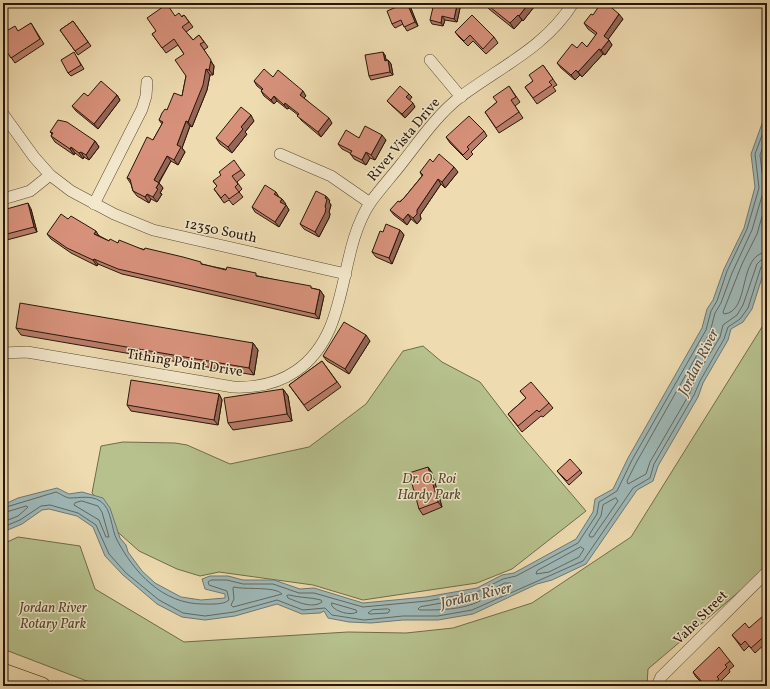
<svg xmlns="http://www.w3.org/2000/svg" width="770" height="689" viewBox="0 0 770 689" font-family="Vollkorn,serif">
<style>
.green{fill:#b6c18d;stroke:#6f6c4b}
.water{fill:#9eb8b7;stroke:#6f7871}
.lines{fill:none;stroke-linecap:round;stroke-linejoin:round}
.shore{stroke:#636860;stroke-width:1}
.minor-casing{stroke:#5a4833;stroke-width:12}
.primary-casing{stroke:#281709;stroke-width:18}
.minor{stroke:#f4e8cc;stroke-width:11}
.primary{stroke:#eedbb0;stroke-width:17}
.wall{fill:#b97d6a;stroke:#281709}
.shaded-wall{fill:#966656;stroke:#281709}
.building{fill:#d7917b;stroke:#281709}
.labels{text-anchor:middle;stroke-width:3;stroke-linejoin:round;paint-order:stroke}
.street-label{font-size:14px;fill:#281709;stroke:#f4e8cc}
.park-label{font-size:14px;font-style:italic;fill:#534a31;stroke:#f4e8cc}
.water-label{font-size:15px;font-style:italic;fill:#514f46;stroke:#f4e8cc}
</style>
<rect width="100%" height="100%" fill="#eedbb0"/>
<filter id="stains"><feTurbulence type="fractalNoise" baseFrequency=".005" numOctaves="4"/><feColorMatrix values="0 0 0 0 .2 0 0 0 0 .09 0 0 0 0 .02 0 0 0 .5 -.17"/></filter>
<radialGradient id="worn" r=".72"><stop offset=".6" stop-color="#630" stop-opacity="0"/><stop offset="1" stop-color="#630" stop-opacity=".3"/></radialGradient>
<!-- green -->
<g class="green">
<path d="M767,319V568L648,669L647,686H100L3,649V544L18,537L80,546L95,589L184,642L348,632L406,633L453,628L532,603L631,537Z"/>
<path d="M423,346L442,362L480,382L520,434L586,511L512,569L477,583L363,600L313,585L219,572L200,576L177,569L139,551L112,527L108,511L92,493L101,446L123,442L175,443L187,445L230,464L309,447L366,404L403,351Z"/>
</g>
<!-- water -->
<path class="water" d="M767,110V262L752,309L743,322L731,329L728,340L703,383L698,397L658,466L653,481L637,490L586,564L552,580L537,584L473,614L438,620H403L371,623L349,622L328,618L324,611L320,613L302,614L277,604L235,616L205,620L182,617L157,604L123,575L105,556L93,527L77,516L49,509L42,510L22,524L3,532V505L18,498L57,488L69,494L82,492L103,498L110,508L120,538L126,545L128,552L142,571L155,583L181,597L201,600L225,598V594L205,589L202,579L210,576H228L243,580H274L300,589L314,588L363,603L426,597L477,588L502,575L514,573L576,539L593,512L595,499L613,489L628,458L702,328L707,309L713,300L724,269L744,228L755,187L751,154Z"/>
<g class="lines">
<!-- shore -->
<g class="shore">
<path d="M767,136L760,155L764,189L752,230L732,273L721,303L715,313L710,332L636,463L627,481L628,484L646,474L650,462L690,393L695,378L720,337L723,325L737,315L743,305L757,264L761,260L767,258"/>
<path d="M767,199L757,234L742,264L723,312L724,314C751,312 737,254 767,252"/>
<path d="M616,498L618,501L593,537H590L589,535L601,516L603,505Z"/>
<path d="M82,501L98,506L102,512L109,537H106L99,520L74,505L75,503Z"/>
<path d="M3,508L56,492C61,494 66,498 70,498C80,498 91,495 100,501C112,508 111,529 117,540C134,572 162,604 203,604C210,604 224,605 229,600L227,591L209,585L208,582L211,580H227L243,584H273L299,593H314L363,607L427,601L477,592L503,579L516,576L578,543L597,514L599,502L617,491L632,460L706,330L711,311L717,301L727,271L747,229L759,188L755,154L767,122"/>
<path d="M3,513L26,506L28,507L18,516L3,522"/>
<path d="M3,527L20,520L41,506L50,505L78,513L96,525L109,554L126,573L159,600L183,613L205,616L234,612L277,600L303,610L325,608L332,615L364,620L403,616H438L472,610L583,561L633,488L650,478L654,464L694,395L700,381L724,339L728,327L740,319L748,308L761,267L767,263"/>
<path d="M581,547L584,549L579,557L549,572L536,574L537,571Z"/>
<path d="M505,583H511L512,585L503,591L486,596V593Z"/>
<path d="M234,587C245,590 275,586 282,594L233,607L231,605L234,599L233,589Z"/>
<path d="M289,595C300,598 310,597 321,600L322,602C312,609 298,602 288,598L287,596Z"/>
<path d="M478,597L480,601C462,610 440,610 420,610L418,609L420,607Z"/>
<path d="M332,603L356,610L357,612C351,616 336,612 332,606Z"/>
<path d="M388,609L390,610L388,613L370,614L368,613L372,610Z"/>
</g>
<!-- minor casing -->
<g class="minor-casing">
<g id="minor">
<path d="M430,60L461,97"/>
<path d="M3,114L34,157L50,175L71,191L114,214L153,230L346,274"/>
<path d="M280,154L331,176L370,203"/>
<path d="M3,199L30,191L50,175"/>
<path d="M94,204L142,109L146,96L147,82"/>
<path d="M3,353L27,352L233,387C255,388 277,384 296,371C352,332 336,255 370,203C380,189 392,176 402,163C420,140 437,115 460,97C500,67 546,47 573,3"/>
<path d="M657,686L661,677L767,572"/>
</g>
</g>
<!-- primary casing -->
<g class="primary-casing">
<path id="primary" d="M3,672L42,686"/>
</g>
<!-- minor -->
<use href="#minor" class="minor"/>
<!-- primary -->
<use href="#primary" class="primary"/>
</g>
<!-- wall -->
<g class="wall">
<path d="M485,3L533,5L534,7L523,21L522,20L514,29L489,9Z"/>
<path d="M457,5L460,8L457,22L445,20L443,26L432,24L430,20Z"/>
<path d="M410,6L418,26L407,31L403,24L395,28L392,24Z"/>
<path d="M184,15L193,27L186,32L193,40L199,35L208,47L204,50L214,66L213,75H210L207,90L192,127L190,126L182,148L185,152L178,165L171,161L159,183L163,188L160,193L162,194L157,202L151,199L149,203L137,196L133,191L131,184L127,178L153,140L162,124L159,120L167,110L182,96L186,76L184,54L178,45L166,53L152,34Z"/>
<path d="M593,15L623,19L608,39L612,45L605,55L603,54L582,77L580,75L575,80L561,68L557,63L577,48L587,47L596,35L588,29L584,23Z"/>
<path d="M73,21L91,46L78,55L60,30Z"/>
<path d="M31,23L44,44L15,63L3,46L19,31Z"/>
<path d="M455,32L494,37L498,43L486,54L473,41L468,46L459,37Z"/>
<path d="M385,55L386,60H388L391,64L393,75L371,80L369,76Z"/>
<path d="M76,56L84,69L71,76L68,73Z"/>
<path d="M543,65L557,85L553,87L556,91L537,104L525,87L533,81Z"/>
<path d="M273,77L306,96L304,98L332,123L321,137L301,120L298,115L289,108L287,109L277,101L274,104L264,96L261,91L262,90L257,86L254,81Z"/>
<path d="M509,86L520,102L515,106L523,118L499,133L485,112L497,102Z"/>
<path d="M409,94L412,97L409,100L415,107L405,118L390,104L387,101Z"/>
<path d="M117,95L120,100L98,129L76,111L72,106L88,96Z"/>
<path d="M254,121L245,132L247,134L232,153L220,144L216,138Z"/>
<path d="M484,131L487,136L471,152L473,154L467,160L450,143L446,137Z"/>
<path d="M50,132L95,141L99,147L89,160L84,157L83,159L75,153L74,155L55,142L51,136L52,134Z"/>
<path d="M359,138L386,140L375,160L370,158L366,165L354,159L350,153L342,149L338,144Z"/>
<path d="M433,162L458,172L445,188L441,184L420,215L421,219L417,224L411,219L407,225L394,215L390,210L404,198L422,176L420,172Z"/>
<path d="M241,170L245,175L237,182L242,189L239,192L243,197L233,205L229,200L224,203L214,189L217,186L213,181Z"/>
<path d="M326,196L330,201L329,202L331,205L329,212L330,214L329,218L319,237L304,229L300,224Z"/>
<path d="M279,197L282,199L289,210L279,227L255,212L252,207Z"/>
<path d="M31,209L37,232L3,241V210Z"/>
<path d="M68,219L109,241L118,243L210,266L258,276L320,290L324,296L319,319L122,274L98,264L97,266L71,253L51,239L47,234Z"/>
<path d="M400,230L404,235L392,264L376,257L372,252L383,232Z"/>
<path d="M16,328L253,343L258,350L254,375L21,335Z"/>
<path d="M370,341L349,374L327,361L323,356Z"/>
<path d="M322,361L341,387L308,411L289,385Z"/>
<path d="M283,389L288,396L292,421L233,430L228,423Z"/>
<path d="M520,391L549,403L553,408L543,417L541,416L522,432L508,414L526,398Z"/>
<path d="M219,394L222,400L218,425L131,411L127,405Z"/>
<path d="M428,467L432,473L442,507L423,515L419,509Z"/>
<path d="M580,470L582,473L569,485L557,471Z"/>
<path d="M767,620V642L755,653L749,646L744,651L732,635Z"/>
<path d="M730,661L734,666L729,670L730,672L721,681L722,684L720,686H705L696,677L693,672Z"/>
</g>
<!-- shaded-wall -->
<g class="shaded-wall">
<path d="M407,3L410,6L418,26L415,22Z"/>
<path d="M529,3H534L533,5L534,7L523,21L519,16Z"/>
<path d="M457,5L460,8L457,22L454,19Z"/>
<path d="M619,14L623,19L607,41L604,36Z"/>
<path d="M518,15L522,20L514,29L510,23Z"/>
<path d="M442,16L445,20L443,26L441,23Z"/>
<path d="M609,40L612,45L605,55L601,50Z"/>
<path d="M200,44L214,66L213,75L209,70Z"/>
<path d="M599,49L603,54L582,77L578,72Z"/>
<path d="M383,52L385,55L387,64L385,61Z"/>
<path d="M388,60L391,64L393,75L390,72Z"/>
<path d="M206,69L210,75L207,90L192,127L188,122Z"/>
<path d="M576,70L580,75L575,80L571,75Z"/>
<path d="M303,91L306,96L303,99L300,95Z"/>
<path d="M409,94L412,97L409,101L406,97Z"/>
<path d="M117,95L120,100L98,129L94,124Z"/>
<path d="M274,96L277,101L274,104L271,100Z"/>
<path d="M285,103L289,108L287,109L284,105Z"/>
<path d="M413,103L415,107L405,118L402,114Z"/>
<path d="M251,115L254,121L245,132L247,134L232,153L228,147L241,127Z"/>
<path d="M329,118L332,123L321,137L318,132Z"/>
<path d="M186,121L190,126L182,148L185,152L178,165L174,160L177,145Z"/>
<path d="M382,135L386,140L375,160L371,155Z"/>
<path d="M95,141L99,147L89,160L86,155Z"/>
<path d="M71,147L75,153L74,155L70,149Z"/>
<path d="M81,152L84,157L83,159L79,153Z"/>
<path d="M366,152L370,158L366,165L362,160Z"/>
<path d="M167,156L171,161L157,185L154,180Z"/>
<path d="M454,167L458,172L445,188L442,182Z"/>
<path d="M438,179L441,184L420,215L421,219L417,224L413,218L417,210Z"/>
<path d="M159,183L163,188L160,193L162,194L157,202L153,197L156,188Z"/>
<path d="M276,192L279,197L274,194Z"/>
<path d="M147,194L151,199L149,203L145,197Z"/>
<path d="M326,196L330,201L329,202L331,205L329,212L330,214L329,218L319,237L315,232L325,207V198Z"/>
<path d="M282,199L286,204L284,207L280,202Z"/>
<path d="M28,203L31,209L37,232L34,227Z"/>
<path d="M286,205L289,210L279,227L275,222Z"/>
<path d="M408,214L411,219L407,225L403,220Z"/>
<path d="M400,230L404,235L392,264L389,258Z"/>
<path d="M96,231L99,236L94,234Z"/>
<path d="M94,259L98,264L97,266L93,260Z"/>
<path d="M320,290L324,296L319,319L315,314Z"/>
<path d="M366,335L370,341L349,374L345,369Z"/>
<path d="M253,343L258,350L254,375L249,368Z"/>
<path d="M283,389L288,396L292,421L287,414Z"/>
<path d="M219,394L222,400L218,425L214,420Z"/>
<path d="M428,467L432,473L442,507L438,502Z"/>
</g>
<!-- building -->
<g class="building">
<path d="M406,3H407L415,22L404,27L401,20L392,24L387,11Z"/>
<path d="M434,3H450L457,5L454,19L442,16L441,23L430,20Z"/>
<path d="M485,3H529L519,16L518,15L510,23Z"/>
<path d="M601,3H606L619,14L604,36L609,40L601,50L599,49L578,72L576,70L571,75L557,63L572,44L577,48L582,42L587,47L597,33L584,23L591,14L593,15Z"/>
<path d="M167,4L175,16L179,13L182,17L184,15L189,22L182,27L193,40L199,35L204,42L200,44L211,60L209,70L206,69L203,85L188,122L186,121L177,145L181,147L174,160L167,156L154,180L159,183L156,188L158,189L153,197L147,194L145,197L133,191L130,179L127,178L147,137L153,140L163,122L159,120L162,113L165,109L167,110L174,93L182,96L186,76L175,60L184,54L174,39L162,48L152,34L156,31L147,18Z"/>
<path d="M472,15L494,37L483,49L470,35L464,41L455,32Z"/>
<path d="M73,21L88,42L75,51L60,30Z"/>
<path d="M31,23L40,39L11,58L3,46V43L4,42L3,40V33L15,26L18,31Z"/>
<path d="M74,52L81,65L68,73L61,60Z"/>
<path d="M383,52L385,61L388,60L390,72L369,76L365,55Z"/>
<path d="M543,65L553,79L549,82L552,85L533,98L525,87L533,81L529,75Z"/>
<path d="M264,69L273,77L278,70L303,91L300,95L329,118L318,132L297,116L299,114L285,103L284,105L274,96L271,100L261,91L263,89L254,81Z"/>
<path d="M101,81L117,95L94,124L72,106L84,93L88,96Z"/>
<path d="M400,86L409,94L406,97L413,103L402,114L387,101Z"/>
<path d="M509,86L516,97L511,100L519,112L496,128L485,112L497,102L493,97Z"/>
<path d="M241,107L251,115L241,127L243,129L228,147L216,138Z"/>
<path d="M469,116L484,131L467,147L469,149L463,155L446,137Z"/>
<path d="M58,120L67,122L95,141L86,155L81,152L79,153L71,147L70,149L51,136L53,133L50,132Z"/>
<path d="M365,126L382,135L371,155L366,152L362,160L350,154L352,151L338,144L346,130L359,138Z"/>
<path d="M439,154L454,167L442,182L438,179L417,210V214L413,218L408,214L403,220L390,210L398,201L400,202L404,198L423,175L420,172L430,159L433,162Z"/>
<path d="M234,160L241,170L232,176L238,184L235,187L239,192L229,199L225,194L221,198L214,189L217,186L213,181L221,175L219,172Z"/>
<path d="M265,185L276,192L274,194L282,199L280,202L286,205L275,222L252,207Z"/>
<path d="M316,191L326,196L325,198L327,199L325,207L326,208L325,213L315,232L300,224Z"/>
<path d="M28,203L34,227L3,235V210Z"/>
<path d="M61,214L68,219L71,216L96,231L94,234L109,241L110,239L118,243L119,240L144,250L145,248L183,257L201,262V264L210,266L226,270L227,267L256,273V276L311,286V288L320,290L315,314L118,269L94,259L93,260L67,248L47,234Z"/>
<path d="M386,224L400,230L389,258L372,252L380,231L383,232Z"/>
<path d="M20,303L253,343L249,368L16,328Z"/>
<path d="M344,322L366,335L345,369L323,356Z"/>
<path d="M322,361L337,382L304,405L289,385Z"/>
<path d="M131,380L219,394L214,420L127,405Z"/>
<path d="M531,382L549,403L539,412L537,410L518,426L508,414L526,398L520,391Z"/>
<path d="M283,389L287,414L228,423L224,398Z"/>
<path d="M570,459L580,470L567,481L557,471Z"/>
<path d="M428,467L438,502L419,509L409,473Z"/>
<path d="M763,616L767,620V634L751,648L745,641L741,645L732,635L745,623L749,628Z"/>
<path d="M719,647L730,661L725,665L727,667L717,677L719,679L711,686H706L693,672Z"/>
</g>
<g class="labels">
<!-- street labels -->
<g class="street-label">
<text transform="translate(403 139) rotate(-50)" y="5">River Vista Drive</text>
<text transform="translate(221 230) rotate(12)" y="5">12350 South</text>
<text transform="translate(185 362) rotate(9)" y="5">Tithing Point Drive</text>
<text transform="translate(700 617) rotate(-45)" y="5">Vahe Street</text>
</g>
<!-- park labels -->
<g class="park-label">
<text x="429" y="483">Dr. O. Roi<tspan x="429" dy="16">Hardy Park</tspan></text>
<text x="53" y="612">Jordan River<tspan x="53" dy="16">Rotary Park</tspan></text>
</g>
<!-- water labels -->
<g class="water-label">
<text transform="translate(698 362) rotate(-63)" y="5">Jordan River</text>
<text transform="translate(476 595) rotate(-13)" y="5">Jordan River</text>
</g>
</g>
<!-- margin -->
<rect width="770" height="689" fill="none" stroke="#eedbb0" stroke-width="16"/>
<rect x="4" y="4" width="762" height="681" fill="none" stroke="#281709" stroke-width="2"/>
<rect x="8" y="8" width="754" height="673" fill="none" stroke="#281709"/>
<rect width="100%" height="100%" filter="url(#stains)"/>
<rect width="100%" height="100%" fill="url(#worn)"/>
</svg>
